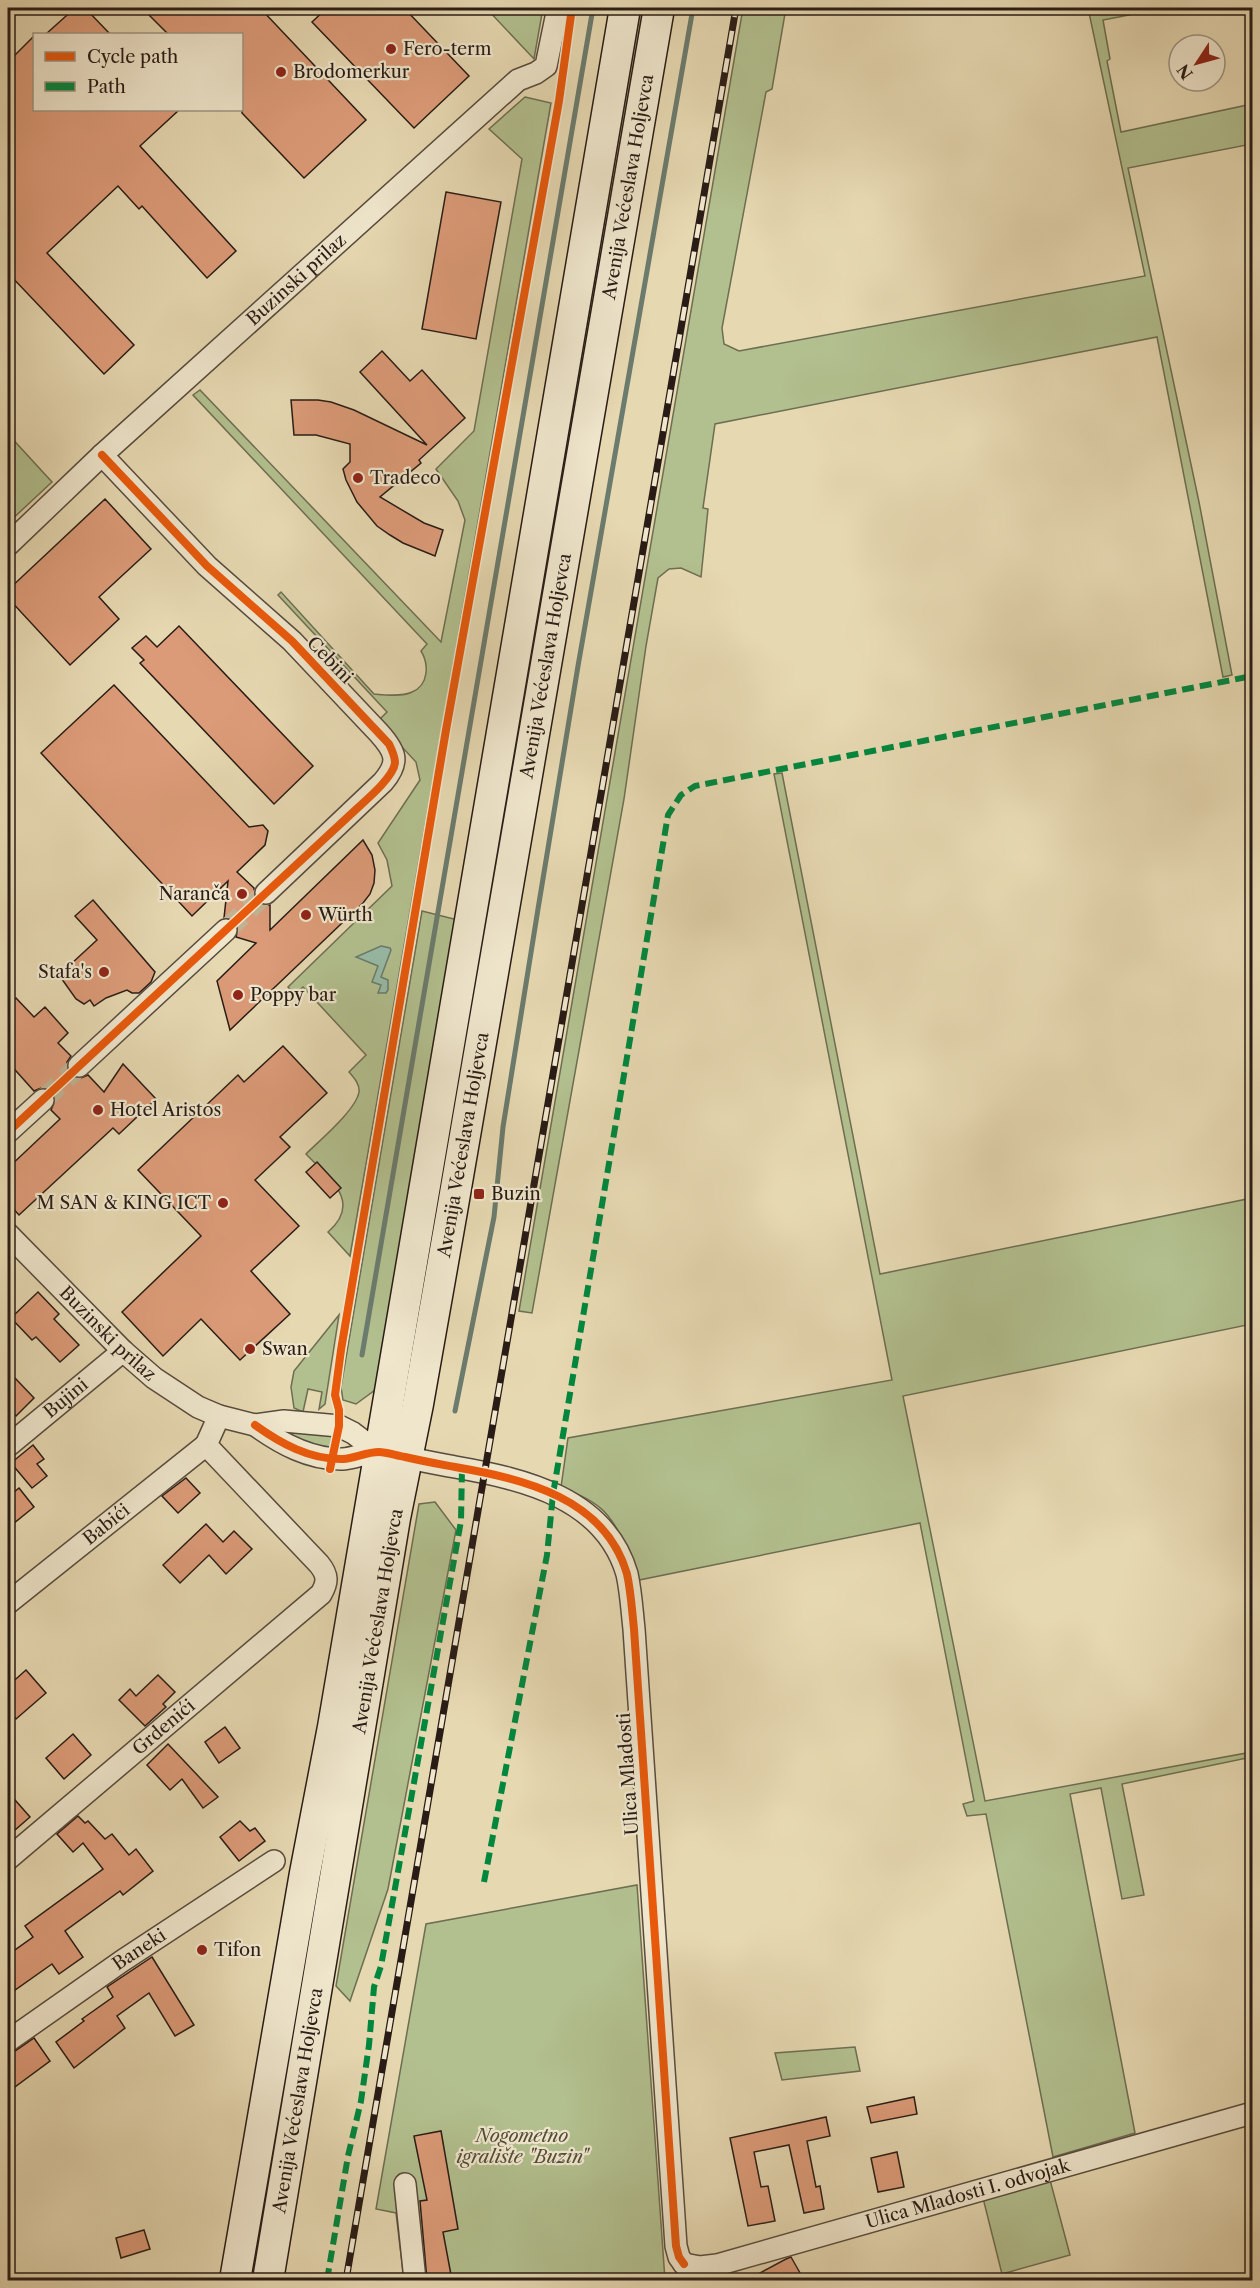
<svg xmlns="http://www.w3.org/2000/svg" width="1260" height="2288" viewBox="0 0 1260 2288" font-family="'Libre Caslon Text',serif">
<style>
.green{fill:#b2bf8e;stroke:#6e6e52;stroke-width:1.5}
.water{fill:#97bba7;stroke:#6b7b6d;stroke-width:1.5}
.lines{fill:none;stroke-linecap:round;stroke-linejoin:round}
.stream{stroke:#6b7b6d;stroke-width:5}
.building{fill:#dc9b78;stroke:#291c16;stroke-width:1.5}
.street-tunnel{stroke:#c0b292;stroke-width:21;stroke-dasharray:21 10;stroke-linecap:butt}
.street-casing{stroke:#584b3d;stroke-width:24}
.secondary-casing{stroke:#291c16;stroke-width:33}
.street{stroke:#efe6cc;stroke-width:21}
.secondary{stroke:#efe6cc;stroke-width:30}
.rail-casing{stroke:#291c16;stroke-width:7}
.rail{stroke:#efe6cc;stroke-width:4.5;stroke-dasharray:14;stroke-linecap:butt}
.quiet{stroke:#00873e;stroke-width:6;stroke-dasharray:12 6;stroke-linecap:butt}
.cycleway-casing{stroke:#efe6cc;stroke-width:11}
.cycleway{stroke:#e8590c;stroke-width:8}
.poi-dot{fill:#8f2418;stroke:#efe6cc;stroke-width:2}
.labels{text-anchor:middle;stroke-width:4.5;stroke-linejoin:round;paint-order:stroke}
.poi-label{font-size:18px;fill:#291c16;stroke:#efe6cc;text-anchor:start}
.street-label{font-size:18px;fill:#291c16;stroke:#efe6cc}
.park-label{font-size:18px;font-style:italic;fill:#524d3a;stroke:#efe6cc}
</style>
<rect width="100%" height="100%" fill="#e6d8b1"/>
<filter id="stains"><feTurbulence type="fractalNoise" baseFrequency=".00333" numOctaves="4"/><feColorMatrix values="0 0 0 0 .2 0 0 0 0 .09 0 0 0 0 .02 0 0 0 .5 -.17"/></filter>
<radialGradient id="worn" r=".72"><stop offset=".6" stop-color="#630" stop-opacity="0"/><stop offset="1" stop-color="#630" stop-opacity=".3"/></radialGradient>
<!-- green -->
<g class="green">
<path d="M486,8H543L534,59Z"/>
<path d="M637,8H649L422,1306L424,1251Z"/>
<path d="M743,8H786L772,89L766,92L722,328L724,344L739,351L1145,276L1088,8H1165L1103,20L1110,59L1107,61L1121,132L1252,104V144L1128,168L1199,502L1232,675L1223,677L1157,337L715,424L703,508L708,509L701,577L681,568L669,569L658,578L646,646L624,799L532,1313L519,1311Z"/>
<path d="M525,97L551,103L350,1256L328,1232C363,1202 329,1178 306,1154C320,1140 356,1110 359,1092C360,1084 354,1078 349,1072L366,1055L303,987L295,994L288,987L392,886L387,860L378,843L420,780L416,762L378,721L387,712L278,595L281,592L374,694C385,695 402,697 412,692C429,685 429,664 421,651L427,644L193,395L200,390L441,642L465,520L458,501L436,469L474,431L522,159L489,129Z"/>
<path d="M8,434L52,482L8,523Z"/>
<path d="M782,773L880,1274L1252,1198V1324L903,1396L985,1801L1252,1752V1757L1122,1784L1144,1895L1122,1899L1101,1788L1070,1794L1135,2133L1053,2157L986,1814L967,1816L963,1804L974,1801L920,1523L639,1580C638,1569 632,1558 627,1549C610,1510 599,1503 561,1487L568,1438L892,1380L774,774Z"/>
<path d="M422,911L458,920L397,1272L375,1390L356,1404L343,1400L341,1387Z"/>
<path d="M339,1315L325,1404L319,1409L322,1392L308,1389L303,1412L294,1408L291,1387L294,1371Z"/>
<path d="M295,1431L333,1433L330,1449L294,1439L292,1434Z"/>
<path d="M435,1502L456,1530L388,1889L350,2001L336,1986L419,1504Z"/>
<path d="M637,1885L665,2280H404L396,2213L376,2209L426,1924Z"/>
<path d="M855,2047L860,2071L782,2080L775,2053Z"/>
<path d="M1050,2180L1070,2255L1002,2274L983,2198Z"/>
</g>
<!-- water -->
<path class="water" d="M381,946L390,948L391,950L381,977L388,980V990L386,993H378L381,985L372,982L378,966L356,957Z"/>
<g class="lines">
<!-- stream -->
<g class="stream">
<path d="M362,1355L593,8"/>
<path d="M455,1411L494,1217L503,1127L538,909L578,666L693,8"/>
</g>
</g>
<!-- building -->
<g class="building">
<path d="M75,8H85L110,34H46Z"/>
<path d="M142,8H260L366,120L304,178L242,113V34H168Z"/>
<path d="M327,8H404L469,76L414,128L312,22Z"/>
<path d="M34,36V110H179L140,146L236,251L207,278L142,206L139,209L118,186L47,253L134,345L104,374L8,273V62Z"/>
<path d="M446,192L501,202L476,339L422,329Z"/>
<path d="M382,351L410,381L422,370L465,418L419,460L421,463L380,497L424,523L443,530L435,556L403,543L390,535L377,526L357,502L346,480L343,469L350,462V444L316,435H294L291,400H318L331,402L354,410L427,445L360,372Z"/>
<path d="M105,499L151,549L99,597L119,619L70,665L8,598V590Z"/>
<path d="M179,626L313,766L274,804L140,663L144,660L132,648L146,636L157,647Z"/>
<path d="M114,685L249,827L263,825L268,831L265,845L237,872L254,888V895L257,902L263,905H270V930L363,840L372,855L375,870L374,883L370,894L363,903L230,1030L217,981L256,943L236,937L238,928L236,922L230,918H224L228,881L192,916L41,753Z"/>
<path d="M93,900L155,972L151,982L139,993H132L127,990L106,998L94,1006L90,1000L84,1004L76,999L59,975L97,940L75,916Z"/>
<path d="M16,998L34,1017L45,1007L68,1033L58,1043L71,1056L67,1062V1068L70,1075L81,1078L88,1075L104,1092L123,1064L156,1099L119,1134L113,1128L19,1215L8,1203V1168L60,1119L51,1110L56,1098L52,1091L41,1088L34,1091L8,1062V1005Z"/>
<path d="M283,1046L327,1093L280,1137L290,1147L255,1180L299,1226L251,1271L290,1314L240,1360L201,1319L163,1356L122,1312L201,1236L138,1170L238,1075L244,1082Z"/>
<path d="M317,1162L341,1188L330,1198L306,1172Z"/>
<path d="M38,1292L59,1314L54,1319L79,1345L60,1362L36,1337L32,1340L11,1318Z"/>
<path d="M15,1378L34,1398L16,1416L8,1408V1386Z"/>
<path d="M33,1445L44,1459L37,1464L47,1476L32,1488L11,1463Z"/>
<path d="M186,1478L200,1493L178,1513L162,1496Z"/>
<path d="M19,1488L34,1507L8,1528V1497Z"/>
<path d="M206,1524L223,1542L234,1531L252,1549L226,1574L209,1555L180,1583L163,1565Z"/>
<path d="M26,1670L46,1693L16,1719L8,1710V1686Z"/>
<path d="M158,1675L175,1692L163,1704L166,1707L145,1726L119,1700L130,1689L136,1696Z"/>
<path d="M225,1727L240,1748L219,1763L205,1742Z"/>
<path d="M73,1734L91,1755L64,1779L46,1758Z"/>
<path d="M168,1744L218,1797L203,1808L182,1779L170,1790L147,1765Z"/>
<path d="M8,1792L30,1817L8,1836Z"/>
<path d="M78,1816L85,1823L88,1821L105,1839L112,1834L129,1855L136,1849L153,1871L123,1895L120,1891L65,1931L83,1957L59,1974L52,1964L8,1995V1955L33,1937L25,1926L103,1869L83,1843L73,1852L57,1834Z"/>
<path d="M240,1821L250,1831L255,1828L265,1841L239,1861L220,1837Z"/>
<path d="M152,1957L194,2025L175,2036L149,1993L117,2016L125,2028L74,2068L56,2042L84,2021L82,2019L113,1997L107,1987Z"/>
<path d="M34,2038L50,2061L8,2092V2054L15,2051Z"/>
<path d="M914,2097L917,2114L871,2123L867,2107Z"/>
<path d="M826,2117L830,2136L807,2141L816,2187L820,2186L824,2209L804,2213L789,2145L754,2152L761,2187L768,2186L775,2221L748,2226L730,2138Z"/>
<path d="M441,2131L458,2229L443,2232L452,2280H427L420,2201L427,2200L414,2136Z"/>
<path d="M897,2152L904,2187L878,2192L871,2158Z"/>
<path d="M144,2230L150,2249L121,2258L116,2238Z"/>
<path d="M791,2257L804,2280H747L786,2259Z"/>
</g>
<g class="lines">
<!-- street-tunnel -->
<g class="street-tunnel">
<path d="M226,930L266,893"/>
<path d="M43,1100L79,1066"/>
</g>
<!-- street casing -->
<g class="street-casing">
<g id="street">
<path d="M102,455L207,566L292,641L379,733C396,752 400,762 383,782L266,893"/>
<path id="s1" d="M8,545L102,455L518,80L536,73L546,66L558,8"/>
<path d="M79,1066L226,930"/>
<path d="M8,1132L43,1100"/>
<path id="s2" d="M8,1234L123,1351L154,1378L198,1407L219,1416L255,1425L284,1421L339,1426L353,1433L378,1452"/>
<path d="M255,1425C280,1443 310,1460 343,1459C355,1458 367,1452 379,1452C387,1452 397,1456 405,1457C422,1461 439,1464 455,1467C524,1479 605,1498 627,1574C631,1592 632,1611 634,1629L676,2246L679,2257L684,2264"/>
<path id="s3" d="M8,1446L123,1351"/>
<path id="s4" d="M8,1603L206,1445"/>
<path id="s5" d="M8,1859L321,1594C328,1582 328,1575 319,1564L206,1445L219,1416"/>
<path id="s6" d="M8,2041L122,1961L274,1861"/>
<path d="M405,2184L415,2280"/>
<path id="s7" d="M684,2264L700,2267L717,2265L1252,2113"/>
</g>
</g>
<!-- secondary casing -->
<g class="secondary-casing">
<g id="secondary">
<path d="M235,2280L305,1873L333,1727L625,8"/>
<path id="s8" d="M268,2280L395,1518L418,1404L452,1211L659,8"/>
</g>
</g>
<!-- street -->
<use href="#street" class="street"/>
<!-- secondary -->
<use href="#secondary" class="secondary"/>
<!-- rail casing -->
<g class="rail-casing">
<path id="rail" d="M346,2280L736,8"/>
</g>
<!-- rail -->
<use href="#rail" class="rail"/>
<!-- quiet -->
<g class="quiet">
<path d="M484,1882L547,1555L553,1494L668,815L681,795L695,786L1252,676"/>
<path d="M327,2280L348,2156L361,2101L369,2045L374,1987L381,1966L461,1521L462,1468"/>
</g>
<!-- cycleway casing -->
<g class="cycleway-casing">
<g id="cycleway">
<path d="M8,1132L350,815C361,804 393,779 395,763C395,756 392,750 389,744L292,641L207,566L102,455"/>
<path d="M255,1425C280,1443 310,1460 343,1459C355,1458 367,1452 379,1452C387,1452 397,1456 405,1457C422,1461 439,1464 455,1467C524,1479 605,1498 627,1574C631,1592 632,1611 634,1629L676,2246L679,2257L684,2264"/>
<path d="M330,1469L339,1426V1410L335,1395L341,1350L446,730L559,101L572,8"/>
</g>
</g>
<!-- cycleway -->
<use href="#cycleway" class="cycleway"/>
</g>
<!-- markers -->
<g class="poi-dot">
<circle cx="391" cy="49" r="6"/>
<circle cx="281" cy="72" r="6"/>
<circle cx="358" cy="478" r="6"/>
<circle cx="242" cy="894" r="6"/>
<circle cx="306" cy="915" r="6"/>
<circle cx="104" cy="972" r="6"/>
<circle cx="238" cy="995" r="6"/>
<circle cx="98" cy="1110" r="6"/>
<rect x="473" y="1188" width="12" height="12" rx="3"/>
<circle cx="223" cy="1203" r="6"/>
<circle cx="250" cy="1349" r="6"/>
<circle cx="202" cy="1950" r="6"/>
</g>
<g class="labels">
<!-- poi labels -->
<g class="poi-label">
<text x="403" y="55">Fero-term</text>
<text x="293" y="78">Brodomerkur</text>
<text x="370" y="484">Tradeco</text>
<text x="230" y="900" text-anchor="end">Naranča</text>
<text x="318" y="921">Würth</text>
<text x="92" y="978" text-anchor="end">Stafa's</text>
<text x="250" y="1001">Poppy bar</text>
<text x="110" y="1116">Hotel Aristos</text>
<text x="491" y="1200">Buzin</text>
<text x="211" y="1209" text-anchor="end">M SAN &amp; KING ICT</text>
<text x="262" y="1355">Swan</text>
<text x="214" y="1956">Tifon</text>
</g>
<!-- street labels -->
<g class="street-label">
<text dy="6" stroke="none"><textPath href="#s8" startOffset="2124">Avenija Većeslava Holjevca</textPath></text>
<text dy="6" stroke="none"><textPath href="#s1" startOffset="392">Buzinski prilaz</textPath></text>
<text transform="translate(330 660) rotate(46)" y="6">Cebini</text>
<text dy="6" stroke="none"><textPath href="#s8" startOffset="1638">Avenija Većeslava Holjevca</textPath></text>
<text dy="6" stroke="none"><textPath href="#s8" startOffset="1152">Avenija Većeslava Holjevca</textPath></text>
<text dy="6" stroke="none"><textPath href="#s2" startOffset="141">Buzinski prilaz</textPath></text>
<text dy="6" stroke="none"><textPath href="#s3" startOffset="75">Bujini</textPath></text>
<text dy="6" stroke="none"><textPath href="#s4" startOffset="126">Babići</textPath></text>
<text dy="6" stroke="none"><textPath href="#s8" startOffset="668">Avenija Većeslava Holjevca</textPath></text>
<text dy="6" stroke="none"><textPath href="#s5" startOffset="204">Grdenići</textPath></text>
<text transform="translate(628 1774) rotate(-94)" y="6">Ulica Mladosti</text>
<text dy="6" stroke="none"><textPath href="#s6" startOffset="160">Baneki</textPath></text>
<text dy="6" stroke="none"><textPath href="#s8" startOffset="182">Avenija Većeslava Holjevca</textPath></text>
<text dy="6" stroke="none"><textPath href="#s7" startOffset="294">Ulica Mladosti I. odvojak</textPath></text>
</g>
<!-- park labels -->
<g class="park-label">
<text x="522" y="2142">Nogometno<tspan x="522" dy="21">igralište "Buzin"</tspan></text>
</g>
</g>
<!-- margin -->
<rect width="1260" height="2288" fill="none" stroke="#e6d8b1" stroke-width="30"/>
<rect x="9" y="9" width="1242" height="2270" fill="none" stroke="#291c16" stroke-width="3"/>
<rect x="15" y="15" width="1230" height="2258" fill="none" stroke="#291c16" stroke-width="1.5"/>
<!-- legend -->
<rect x="33" y="33" width="210" height="78" fill="#efe6cc" stroke="#a09583" stroke-width="1.5"/>
<rect x="45" y="52" width="30" height="9" fill="#e8590c" stroke="#a09583" stroke-width="1.5"/>
<text x="87" y="63" font-size="18" fill="#291c16">Cycle path</text>
<rect x="45" y="82" width="30" height="9" fill="#00873e" stroke="#a09583" stroke-width="1.5"/>
<text x="87" y="93" font-size="18" fill="#291c16">Path</text>
<!-- north arrow -->
<g transform="translate(1197 63) rotate(234)"><circle r="28" fill="#efe6cc" stroke="#a09583" stroke-width="1.5"/>
<path d="M0-4.5L10 22L0 15L-10 22Z" fill="#8f2418"/>
<text y="-9" font-size="16" font-weight="bold" text-anchor="middle" fill="#291c16">N</text>
</g>
<rect width="100%" height="100%" filter="url(#stains)"/>
<rect width="100%" height="100%" fill="url(#worn)"/>
</svg>
